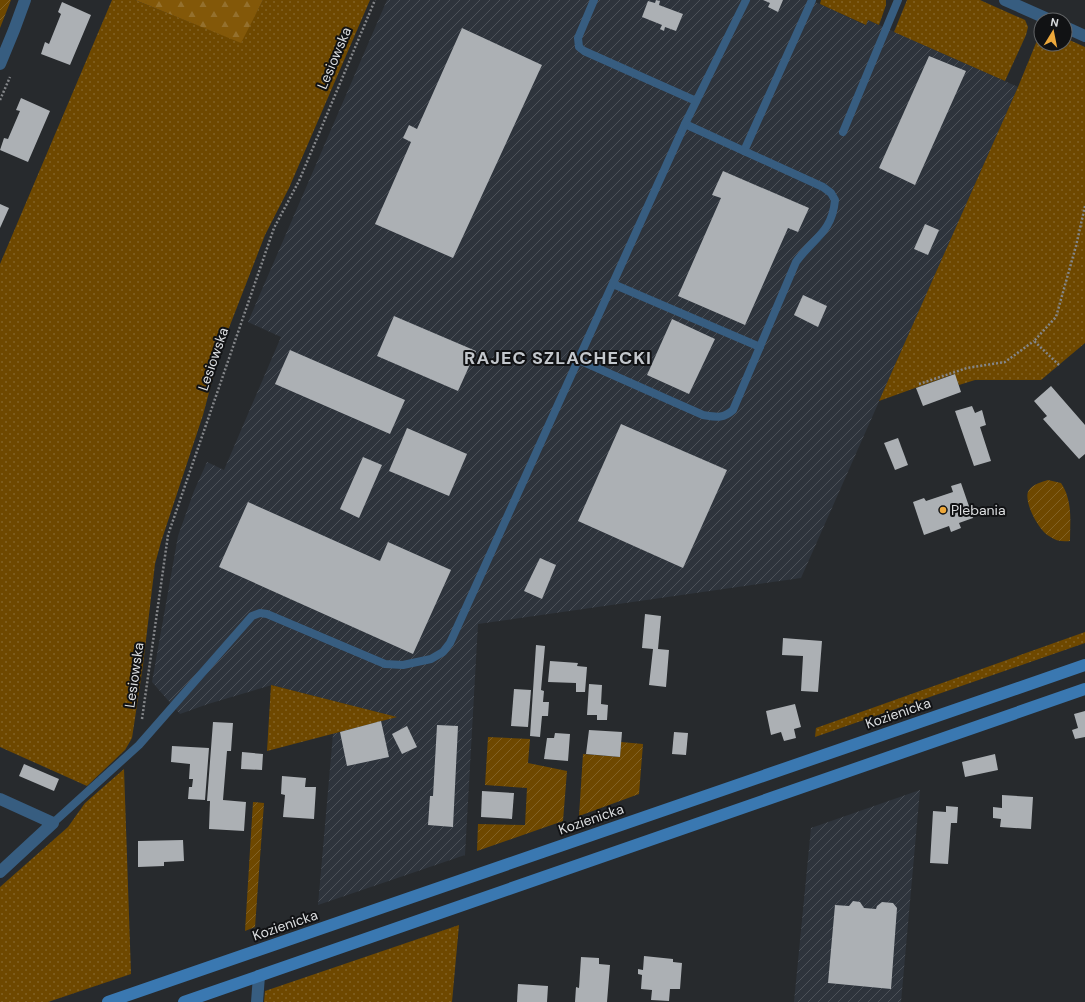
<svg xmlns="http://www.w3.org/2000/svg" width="1085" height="1002" viewBox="0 0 1085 1002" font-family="'DM Sans',sans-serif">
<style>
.industrial{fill:url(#industrial-furrows)}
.grass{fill:url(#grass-dots)}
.forest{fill:url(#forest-firs)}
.garden{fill:url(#garden-furrows)}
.building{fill:#acb0b4}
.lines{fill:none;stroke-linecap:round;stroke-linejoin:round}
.path{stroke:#848689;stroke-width:2.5;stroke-dasharray:2 2;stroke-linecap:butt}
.lane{stroke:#375d80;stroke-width:8}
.street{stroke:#375d80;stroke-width:12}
.secondary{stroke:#3a78b1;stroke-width:12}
.poi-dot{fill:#eda83b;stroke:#111214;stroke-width:1.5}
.labels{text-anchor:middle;stroke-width:4;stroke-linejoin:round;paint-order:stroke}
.street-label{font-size:14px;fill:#dcdee0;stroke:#111214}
.poi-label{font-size:14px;fill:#dcdee0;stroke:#111214;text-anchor:start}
.district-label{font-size:18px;font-weight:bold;letter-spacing:1px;fill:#c4c8cd;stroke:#111214}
</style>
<defs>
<pattern id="industrial-furrows" width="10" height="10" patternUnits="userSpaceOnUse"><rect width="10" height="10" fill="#2e343c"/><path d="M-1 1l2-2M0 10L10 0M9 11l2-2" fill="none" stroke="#4c5158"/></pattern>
<pattern id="grass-dots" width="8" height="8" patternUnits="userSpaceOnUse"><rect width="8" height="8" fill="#6e4800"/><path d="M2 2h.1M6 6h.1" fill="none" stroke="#826225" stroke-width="1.8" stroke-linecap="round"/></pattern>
<pattern id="forest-firs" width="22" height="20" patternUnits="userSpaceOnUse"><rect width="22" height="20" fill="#835809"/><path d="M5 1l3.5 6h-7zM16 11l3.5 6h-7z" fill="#94702d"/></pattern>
<pattern id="garden-furrows" width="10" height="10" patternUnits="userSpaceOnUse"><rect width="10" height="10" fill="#6e4800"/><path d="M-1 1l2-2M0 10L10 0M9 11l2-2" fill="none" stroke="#826225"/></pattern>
</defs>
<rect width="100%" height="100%" fill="#272a2d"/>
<!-- industrial -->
<g class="industrial">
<path d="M387,0H811L865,25L868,20L1018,87L801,578L478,624L465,855L318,905L333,734L396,717L272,685L208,704L180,714L152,682L178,536L194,491L207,462L224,470L281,337L248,322Z"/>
<path d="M920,790L901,1002H794L811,828Z"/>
</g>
<!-- grass -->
<g class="grass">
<path d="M112,0H135L240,42L263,0H370L289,188L265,235L220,351L203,415L161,542L155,564L143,665L132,738L125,750L87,786L0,747V264Z"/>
<path d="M821,0H886V5L879,25L868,20L866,25L820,4Z"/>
<path d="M907,0H980L1025,20L1028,27L1026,35L1005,81L894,32Z"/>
<path d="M1041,36V44H1065V38L1085,47V343L1041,380H975L959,385L954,374L879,401L1018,87L1036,43Z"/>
<path d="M1085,632V643L815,737L816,728Z"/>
<path d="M271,685L397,717L267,751Z"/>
<path d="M124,769L131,974L48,1002H0V887L68,827L85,803Z"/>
<path d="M459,925L452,1002H264L265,991Z"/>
</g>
<!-- forest -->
<path class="forest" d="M135,0H263L241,43Z"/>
<!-- garden -->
<g class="garden">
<path d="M0,0H11L0,28Z"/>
<path d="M1048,480L1061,483C1073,501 1070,521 1070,541C1062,542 1056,541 1049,536C1039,531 1022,500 1029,490C1033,484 1042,482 1048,480Z"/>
<path d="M488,737L530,739L528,763L567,771L563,821L477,851L478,824L525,825L527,788L485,785Z"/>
<path d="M621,742L643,744L639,794L579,816L583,754L620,757Z"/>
<path d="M253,802L264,803L255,927L245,931Z"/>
</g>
<!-- building -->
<g class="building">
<path d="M656,0L660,1L659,5L683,14L676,31L665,27L664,31L660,29L662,25L642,17L648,1L655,3Z"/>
<path d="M763,0H783L778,12L768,7L770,3Z"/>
<path d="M62,2L91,15L70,65L41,54L45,42L49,44L61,14L58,12Z"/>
<path d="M462,28L542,65L453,258L375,224L411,142L403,138L409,125L417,129Z"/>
<path d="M929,56L966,71L915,185L879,168Z"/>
<path d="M21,98L50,111L28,162L0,150L4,138L8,139L20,111L16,110Z"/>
<path d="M723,171L809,208L798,232L788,228L745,325L678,296L721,198L712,195Z"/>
<path d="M0,204L9,208L0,228Z"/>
<path d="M925,224L939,230L928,255L914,249Z"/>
<path d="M803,295L827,306L818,327L794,315Z"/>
<path d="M394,316L476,351L458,391L377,356Z"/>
<path d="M672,319L715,339L689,394L647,375Z"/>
<path d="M290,350L405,400L390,434L275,384Z"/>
<path d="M955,374L961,392L923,406L916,388Z"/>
<path d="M1051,386L1085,425V454L1079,459L1043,419L1047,416L1034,401Z"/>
<path d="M972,406L975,413L982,410L986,425L980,427L991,461L974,466L955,411Z"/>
<path d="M621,424L727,470L683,568L578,521Z"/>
<path d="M407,428L467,454L449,496L389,471Z"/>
<path d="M898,438L908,465L895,470L884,443Z"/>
<path d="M363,457L382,465L359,518L340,509Z"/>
<path d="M961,483L973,518L959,523L961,528L951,532L949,526L924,535L913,502L924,498L926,501L953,492L951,486Z"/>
<path d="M248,502L380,561L388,542L451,570L413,654L219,567Z"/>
<path d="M540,558L556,565L542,599L524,591Z"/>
<path d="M645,614L661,616L658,649L669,650L666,687L649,685L653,649L642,648Z"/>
<path d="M783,638L822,641L818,692L801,691L803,656L782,655Z"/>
<path d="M536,645L545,646L541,690L544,691L543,702H549L548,716H542L540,737L530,736Z"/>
<path d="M550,661L578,663L577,666L587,667L585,692H576V683L548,682Z"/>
<path d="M589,684L602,685L601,704L608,705L607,720H597V715H587Z"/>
<path d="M514,689L531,690L528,727L511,726Z"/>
<path d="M795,704L801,727L794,729L796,738L784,741L781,732L771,735L766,711Z"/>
<path d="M1085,711V737L1075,739L1072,730L1078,728L1074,714Z"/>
<path d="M381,721L389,757L347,766L340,732Z"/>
<path d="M213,722L233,723L231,751H227L223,800L246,802L244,831L209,829L210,801H207Z"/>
<path d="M437,725L458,726L453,827L428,825L430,796H433Z"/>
<path d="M407,726L417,747L402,754L392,734Z"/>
<path d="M589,730L622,732L620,757L586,754Z"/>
<path d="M674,732L688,733L686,755L672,754Z"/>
<path d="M555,733L570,734L568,761L544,759L547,738H554Z"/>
<path d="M172,746L209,748L205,800L188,799L189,787H192L193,779H189L190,764L171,762Z"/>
<path d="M242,752L263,754L262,770L241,769Z"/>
<path d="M995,754L998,770L965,777L962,762Z"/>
<path d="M24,764L59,779L54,791L19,776Z"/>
<path d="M282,776L306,778L305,787H316L314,819L283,817L285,795L281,794Z"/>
<path d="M482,791L514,793L512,819L481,817Z"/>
<path d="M1002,795L1033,797L1031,829L1000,827L1001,819L993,818V807L1002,808Z"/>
<path d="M946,806L958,807L957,823H951L948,864L930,863L933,811L946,812Z"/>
<path d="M183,840L184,861L164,862V866L138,867V841Z"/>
<path d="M853,901L860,902L864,908L876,909L877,906L882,902L893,903L897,908L891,989L828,983L835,905L849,906Z"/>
<path d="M644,956L673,959V962L682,963L680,989H670L669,1001L651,1000L652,990L641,989L642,975L638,974V969L643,970Z"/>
<path d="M581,957L599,958V964L610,965L607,1002H575L576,987L579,988Z"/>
<path d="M518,984L548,986L547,1002H517Z"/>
</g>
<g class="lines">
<!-- path -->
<g class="path">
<path d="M0,100L10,77"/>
<path d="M1059,365L1034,341L1056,317L1076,246L1085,206"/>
<path d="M919,384L967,368L1005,362L1034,341"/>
<path d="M142,719L168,535L274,228L299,181L375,0"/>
</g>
<!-- lane -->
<g class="lane">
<path d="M594,0L578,38L579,47L584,51L696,101"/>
<path d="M843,132L898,0"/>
<path d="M744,151L812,0"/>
<path d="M613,284L760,347"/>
<path d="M579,360L703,415C716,417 723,419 733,410L796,262C813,238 832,233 835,200L831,193L823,187L685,124"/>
<path d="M53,823L139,745L252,616L260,613L267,614L385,664L403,665L431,659L443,652L450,643L460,621L685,124L746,0"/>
</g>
<!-- street -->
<g class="street">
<path d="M1005,0L1050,20"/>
<path d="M1065,27L1085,36"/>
<path d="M0,64L14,30L25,0"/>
<path d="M0,799L53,823L0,872"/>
<path d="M257,1002L259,976"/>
</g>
<!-- secondary -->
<g class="secondary">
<path d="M108,1002L1085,665"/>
<path d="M184,1002L1085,689"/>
</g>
</g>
<!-- markers -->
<circle class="poi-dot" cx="943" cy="510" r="4"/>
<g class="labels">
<!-- street labels -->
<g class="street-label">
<text transform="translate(334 58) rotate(-67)" y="5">Lesiowska</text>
<text transform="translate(213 359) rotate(-71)" y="5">Lesiowska</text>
<text transform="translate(134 675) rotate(-82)" y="5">Lesiowska</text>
<text transform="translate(898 713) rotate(-19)" y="5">Kozienicka</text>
<text transform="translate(591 819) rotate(-19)" y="5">Kozienicka</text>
<text transform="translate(285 925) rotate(-19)" y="5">Kozienicka</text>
</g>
<!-- poi labels -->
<g class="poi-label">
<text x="951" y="515">Plebania</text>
</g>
<!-- district labels -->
<g class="district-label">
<text x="558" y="364">RAJEC SZLACHECKI</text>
</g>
</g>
<!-- north arrow -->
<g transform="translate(1053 32) rotate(10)"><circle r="19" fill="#111214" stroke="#626466"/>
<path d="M0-3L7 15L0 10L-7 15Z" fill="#eda83b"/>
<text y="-6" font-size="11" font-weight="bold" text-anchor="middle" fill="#dcdee0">N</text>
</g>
</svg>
